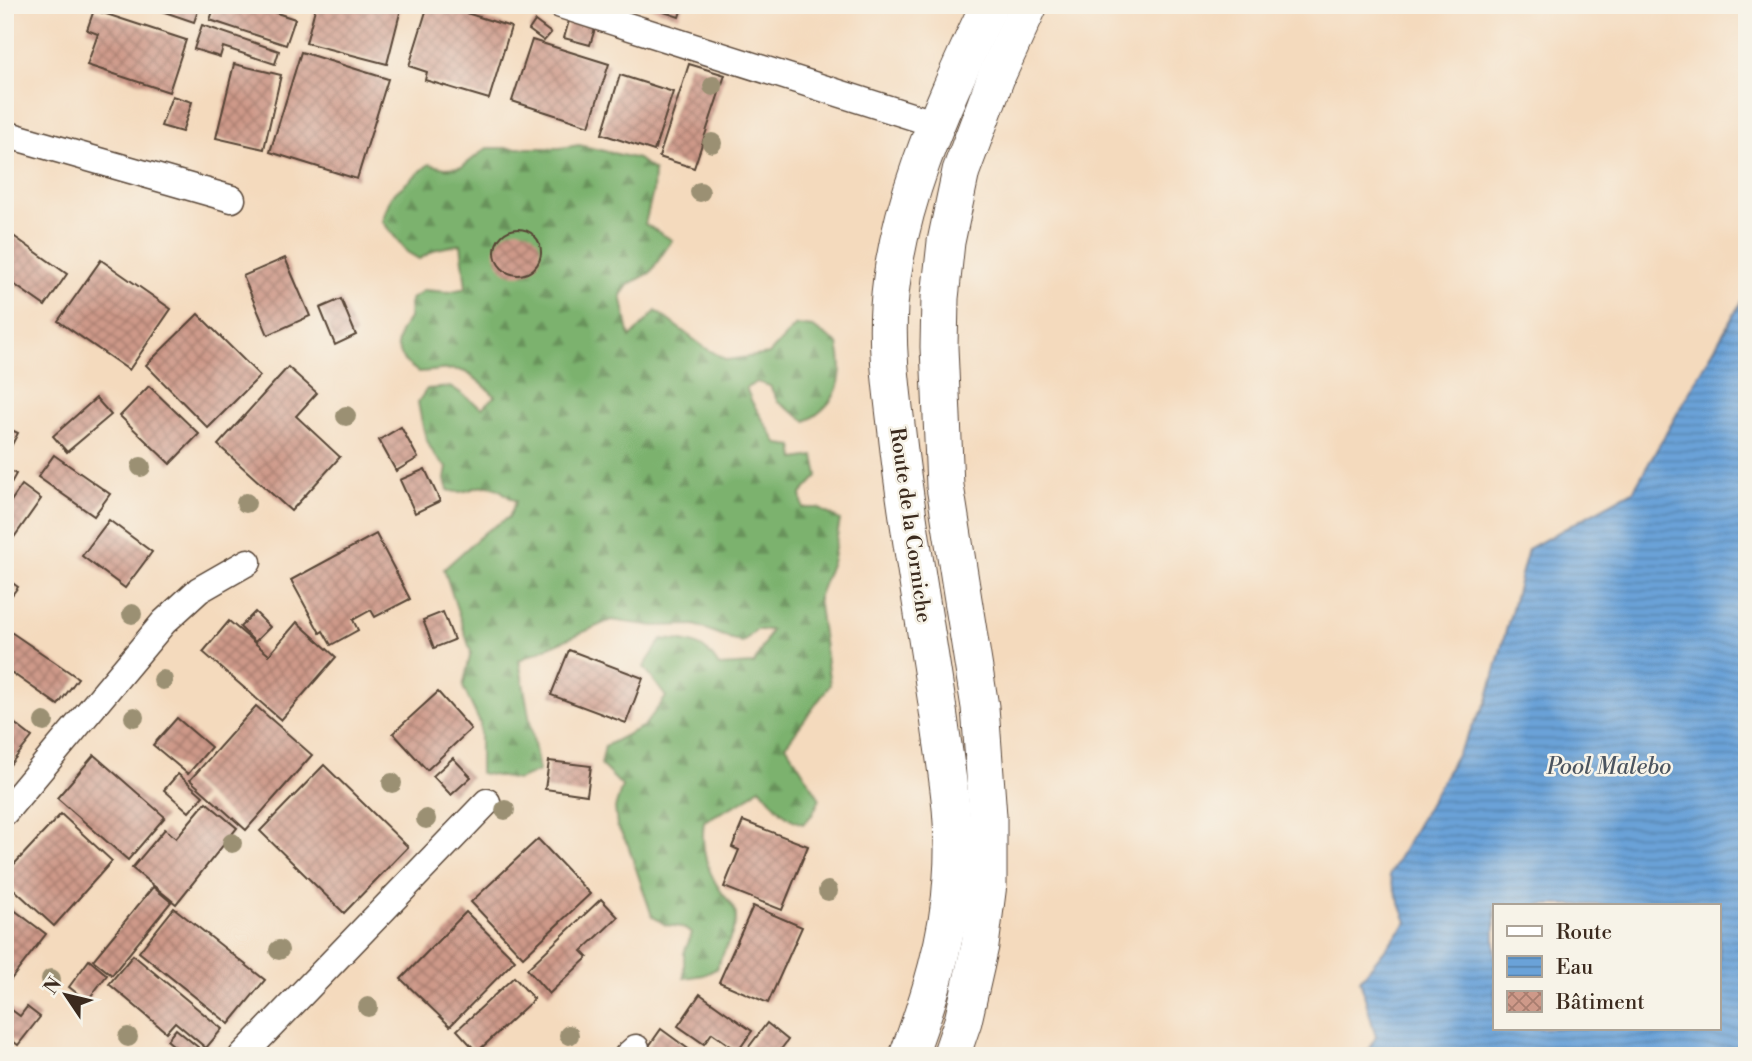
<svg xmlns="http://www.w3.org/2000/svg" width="1752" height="1061" viewBox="0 0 1752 1061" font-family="'Libre Bodoni',serif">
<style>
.forest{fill:url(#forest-firs);stroke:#5c6e46;stroke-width:2}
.water{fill:url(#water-rules);stroke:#52667b;stroke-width:2;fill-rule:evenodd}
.building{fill:url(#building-cross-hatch)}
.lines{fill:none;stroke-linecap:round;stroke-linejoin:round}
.minor-casing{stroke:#574436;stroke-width:29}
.secondary-casing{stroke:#574436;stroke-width:39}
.minor{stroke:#fff;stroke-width:26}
.secondary{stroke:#fff;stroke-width:37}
.tree{fill:#9b9073}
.labels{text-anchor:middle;stroke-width:5;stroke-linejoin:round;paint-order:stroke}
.street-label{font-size:21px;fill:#3b2a1e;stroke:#f7f3e8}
.water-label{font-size:23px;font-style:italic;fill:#4b545f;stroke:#f7f3e8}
</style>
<defs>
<pattern id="forest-firs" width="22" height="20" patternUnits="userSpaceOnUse" patternTransform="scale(1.75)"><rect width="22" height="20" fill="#7cb26e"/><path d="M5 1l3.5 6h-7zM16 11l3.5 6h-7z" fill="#67915a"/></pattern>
<pattern id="water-rules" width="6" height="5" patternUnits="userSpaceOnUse" patternTransform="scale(1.75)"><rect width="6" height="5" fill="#6aa2d8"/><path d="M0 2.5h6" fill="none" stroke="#5884af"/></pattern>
<pattern id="building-cross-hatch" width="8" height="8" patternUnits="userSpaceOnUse" patternTransform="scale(1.75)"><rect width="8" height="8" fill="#ce9989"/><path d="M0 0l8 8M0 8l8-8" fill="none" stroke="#a87d6f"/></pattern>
</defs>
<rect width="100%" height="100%" fill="#f7f3e8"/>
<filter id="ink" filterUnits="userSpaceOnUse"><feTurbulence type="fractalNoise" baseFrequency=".0143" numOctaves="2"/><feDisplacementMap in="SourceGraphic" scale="14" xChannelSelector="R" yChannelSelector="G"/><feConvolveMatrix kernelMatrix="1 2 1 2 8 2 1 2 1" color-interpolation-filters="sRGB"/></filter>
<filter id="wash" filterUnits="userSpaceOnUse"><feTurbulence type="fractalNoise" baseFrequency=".00686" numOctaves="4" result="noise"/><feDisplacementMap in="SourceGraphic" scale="28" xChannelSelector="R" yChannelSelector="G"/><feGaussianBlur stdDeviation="1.57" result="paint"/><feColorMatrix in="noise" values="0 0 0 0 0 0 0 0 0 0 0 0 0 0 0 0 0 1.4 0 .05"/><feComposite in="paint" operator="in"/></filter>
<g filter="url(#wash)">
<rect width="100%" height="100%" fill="#f4dabd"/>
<!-- forest -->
<path class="forest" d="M579,145L638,159L654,171L653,191L645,224L672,240L650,273L629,284L621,295L630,338L656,311L704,347L727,360L769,354L796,325L813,327L838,344C846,378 838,404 806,421L778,402L770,386L757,382L746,388L752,402L778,444L793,446L795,459L814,456L818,476L801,494L803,508H818L840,520L833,559L818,598L830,685L786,745L820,799L812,815L803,824C782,818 774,803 760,787L745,800L704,821C700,849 708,877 727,899C732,906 736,908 736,918C736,931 721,957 716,969L704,975L684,978V953L692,933L681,927L666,925L652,916L628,845L617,826L615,808L622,786L601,765L605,746L644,726L666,697L644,667L662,639C689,641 705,642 719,666L754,664L771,630H756L742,643L695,625L654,626L611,620L519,660L539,771L518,780L480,773V723L463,687L471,652L444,569L485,532L509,517L516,501C506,497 500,486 487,486C470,486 467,496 448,490L445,480L447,467C426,454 422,424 418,402L427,389L452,387L482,408L495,396C461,363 462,369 418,372L404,361L397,346L400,332L409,318L410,300L424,290L448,292L466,288L461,244L437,249L419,259L407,252L382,221L391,196L429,164L445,168L462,167L487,148H560Z"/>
<!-- water -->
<path class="water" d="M1747,252V1056H1364L1376,1037L1360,980L1407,922L1389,875L1487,701L1528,549L1633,491L1745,295ZM1495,905H1719V1028H1495Z"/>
<g id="blocks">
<!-- building -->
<g class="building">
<path d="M144,5H200L194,22Z"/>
<path d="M215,5H252L295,19L286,45L210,20Z"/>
<path d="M316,5H402L387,64L306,43Z"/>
<path d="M428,5H441L511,27L489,99L425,80L427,72L409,66Z"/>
<path d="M643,5H683L679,17Z"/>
<path d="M94,10L186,40L169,92L87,65L98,34L87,30Z"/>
<path d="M571,14L597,22L590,45L564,38Z"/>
<path d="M535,21L551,33L544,41L529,30Z"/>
<path d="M202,25L279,51L275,64L223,47L220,57L194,49Z"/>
<path d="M532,40L609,64L589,126L512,101Z"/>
<path d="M301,52L388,79L357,179L270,152Z"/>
<path d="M234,64L281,75L264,149L216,138Z"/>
<path d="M689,64L725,75L694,168L659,157Z"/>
<path d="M620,75L673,92L654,151L602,134Z"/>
<path d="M172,96L192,102L182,132L161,126Z"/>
<circle cx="518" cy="252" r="23"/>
<path d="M5,230L67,274L45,306L5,278Z"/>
<path d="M285,258L310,316L268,335L243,276Z"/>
<path d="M101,260L171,309L129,370L58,321Z"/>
<path d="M341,299L356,335L335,345L320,308Z"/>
<path d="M198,314L260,376L208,428L146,365Z"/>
<path d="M288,367L317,393L296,416L340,457L291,511L218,445Z"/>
<path d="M149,386L199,434L170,464L120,416Z"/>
<path d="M96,398L111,415L67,452L53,436Z"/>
<path d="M5,427L18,433L5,458Z"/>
<path d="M401,427L418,458L396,471L379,440Z"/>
<path d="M54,455L110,494L94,516L38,477Z"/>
<path d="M5,468L16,474L5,494Z"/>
<path d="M425,469L440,501L415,513L400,480Z"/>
<path d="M22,485L41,499L5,550V510Z"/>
<path d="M109,520L152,552L125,588L82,556Z"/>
<path d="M376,534L410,599L375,617L371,610L353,620L358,630L331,645L323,631L320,633L291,580Z"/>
<path d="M7,579L18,587L5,604V581Z"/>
<path d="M255,612L270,627L255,642L240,627Z"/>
<path d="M443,612L454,640L434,648L423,620Z"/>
<path d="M229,621L269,655L297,622L336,657L281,720L203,652Z"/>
<path d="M5,628L78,678L58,705L5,668Z"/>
<path d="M569,650L643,678L626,723L551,695Z"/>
<path d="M438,692L471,729L427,770L393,733Z"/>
<path d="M256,706L312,755L246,830L190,780Z"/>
<path d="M5,716L32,737L5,771Z"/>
<path d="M177,718L211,747L188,774L153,745Z"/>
<path d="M94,755L165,817L128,860L57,798Z"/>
<path d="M453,758L471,777L451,795L433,776Z"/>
<path d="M549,761L591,766L587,795L545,789Z"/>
<path d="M324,765L408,847L344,913L260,831Z"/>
<path d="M178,774L203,796L189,812L164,790Z"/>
<path d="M206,802L237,828L176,904L132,868L165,829L176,838Z"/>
<path d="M61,814L112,861L54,926L5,881V874Z"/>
<path d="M743,821L808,846L782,910L724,887L739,850L732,847Z"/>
<path d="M538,839L590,894L523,957L471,902Z"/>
<path d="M153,887L171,902L112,975L93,960Z"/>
<path d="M601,899L618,917L582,951L588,957L549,994L527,969Z"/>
<path d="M5,903L46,934L5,987Z"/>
<path d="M753,906L802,927L768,1003L719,982Z"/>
<path d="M174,908L265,980L229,1024L139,952Z"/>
<path d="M466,912L515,960L450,1026L401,979Z"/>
<path d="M133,955L222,1029L206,1048L175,1022L166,1032L109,984Z"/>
<path d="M89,960L107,975L87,1001L69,987Z"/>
<path d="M514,977L534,999L477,1052L457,1030Z"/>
<path d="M700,994L752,1031L738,1051L712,1033L704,1044L678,1026Z"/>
<path d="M5,1005L20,1016L27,1007L40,1017L18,1045L5,1035Z"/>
<path d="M767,1023L788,1040L776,1056H742Z"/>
<path d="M176,1029L199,1048L193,1056H186L167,1040Z"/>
<path d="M661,1029L698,1056H642Z"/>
</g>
</g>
</g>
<g filter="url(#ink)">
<use href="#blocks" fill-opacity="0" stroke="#574436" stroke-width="2"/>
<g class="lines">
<!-- minor casing -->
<g class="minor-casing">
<g id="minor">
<path d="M561,5L936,124"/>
<path d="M5,134L232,199"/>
<path d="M5,812L164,622L199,590L248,562"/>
<path d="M242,1056L487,802"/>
<path d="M627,1056L636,1048"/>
</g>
</g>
<!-- secondary casing -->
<g class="secondary-casing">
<g id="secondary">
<path d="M908,1056C929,1000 949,937 952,877C956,828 948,780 941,732C928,635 909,539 898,442C893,397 886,353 889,307C896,201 945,101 989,5"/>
<path d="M951,1056L963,1021L980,946L988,884V816L980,707L945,486L939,347L940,298L946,242L961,171L996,77L1029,5"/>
</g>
</g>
<!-- minor -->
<use href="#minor" class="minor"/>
<!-- secondary -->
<use href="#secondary" class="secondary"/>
</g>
<!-- trees -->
<g class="tree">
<circle cx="713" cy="86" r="10"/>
<circle cx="712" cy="143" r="10"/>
<circle cx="700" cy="192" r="10"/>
<circle cx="346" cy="416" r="10"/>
<circle cx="141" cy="467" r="10"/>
<circle cx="246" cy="503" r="10"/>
<circle cx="132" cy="614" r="10"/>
<circle cx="163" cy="680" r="10"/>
<circle cx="134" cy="717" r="10"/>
<circle cx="44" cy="722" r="10"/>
<circle cx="392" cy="783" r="10"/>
<circle cx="505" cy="810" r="10"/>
<circle cx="426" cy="819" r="10"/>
<circle cx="232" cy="843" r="10"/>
<circle cx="828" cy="891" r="10"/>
<circle cx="279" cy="950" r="10"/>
<circle cx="51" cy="979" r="10"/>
<circle cx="368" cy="1007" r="10"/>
<circle cx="569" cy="1035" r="10"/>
<circle cx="128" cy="1037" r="10"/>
</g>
</g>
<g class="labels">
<!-- street labels -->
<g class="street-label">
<text transform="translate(911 525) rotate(82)" y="7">Route de la Corniche</text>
</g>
<!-- water labels -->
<g class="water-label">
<text x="1609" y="774">Pool Malebo</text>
</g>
</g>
<!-- margin -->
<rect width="1752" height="1061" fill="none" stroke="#f7f3e8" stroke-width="28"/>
<!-- legend -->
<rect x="1493" y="904" width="228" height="126" fill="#f7f3e8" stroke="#aca397" stroke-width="2"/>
<rect x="1507" y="926" width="35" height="10" fill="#ffffff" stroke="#aca397" stroke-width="2"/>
<text x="1556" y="939" font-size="21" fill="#3b2a1e">Route</text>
<rect x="1507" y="956" width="35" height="21" fill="url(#water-rules)" stroke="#aca397" stroke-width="2"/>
<text x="1556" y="974" font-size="21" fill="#3b2a1e">Eau</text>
<rect x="1507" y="991" width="35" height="21" fill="url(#building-cross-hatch)" stroke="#aca397" stroke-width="2"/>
<text x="1556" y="1009" font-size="21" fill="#3b2a1e">Bâtiment</text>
<!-- north arrow -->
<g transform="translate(66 995) rotate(305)" stroke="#f7f3e8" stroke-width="5" paint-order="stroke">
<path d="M0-5L12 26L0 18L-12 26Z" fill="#3b2a1e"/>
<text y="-10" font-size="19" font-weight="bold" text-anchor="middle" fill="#3b2a1e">N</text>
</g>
</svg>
